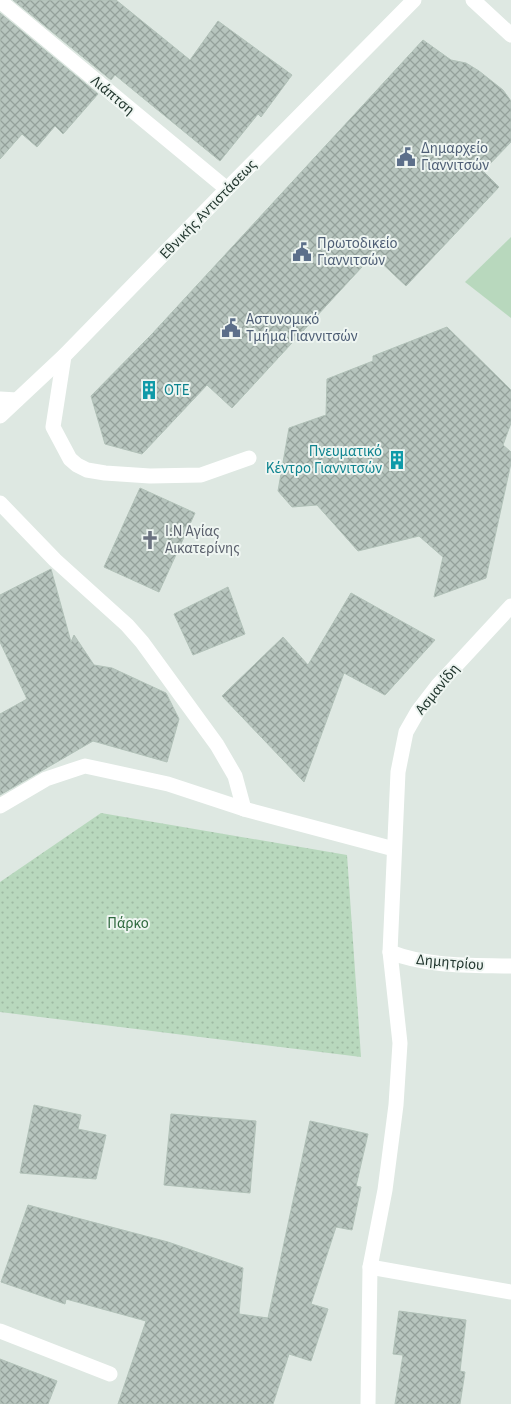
<svg xmlns="http://www.w3.org/2000/svg" width="511" height="1404" viewBox="0 0 511 1404" font-family="'Source Sans 3',sans-serif">
<style>
.grass{fill:#b8d8bd}
.park{fill:url(#park-dots)}
.building{fill:url(#building-cross-hatch);stroke:#b1c1b8}
.lines{fill:none;stroke-linecap:round;stroke-linejoin:round}
.street{stroke:#fff;stroke-width:15}
.secondary{stroke:#fff;stroke-width:15}
.labels{text-anchor:middle;stroke-width:4;stroke-linejoin:round;paint-order:stroke}
.street-label{font-size:15px;fill:#21362e;stroke:#eef5f1}
.service-label{font-size:15px;fill:#4e5e75;stroke:#eef5f1;text-anchor:start}
.culture-label{font-size:15px;fill:#0d838f;stroke:#eef5f1;text-anchor:start}
.worship-label{font-size:15px;fill:#5b616d;stroke:#eef5f1;text-anchor:start}
.park-label{font-size:15px;fill:#2f693e;stroke:#eef5f1}
</style>
<defs>
<pattern id="park-dots" width="8" height="8" patternUnits="userSpaceOnUse" patternTransform="scale(1.25)"><rect width="8" height="8" fill="#b8d8bd"/><path d="M2 2h.1M6 6h.1" fill="none" stroke="#9ebaa3" stroke-width="1.8" stroke-linecap="round"/></pattern>
<pattern id="building-cross-hatch" width="8" height="8" patternUnits="userSpaceOnUse" patternTransform="scale(1.25)"><rect width="8" height="8" fill="#b7c5be"/><path d="M0 0l8 8M0 8l8-8" fill="none" stroke="#94a19b"/></pattern>
</defs>
<rect width="100%" height="100%" fill="#dee8e2"/>
<!-- grass -->
<path class="grass" d="M511,237V318L465,282Z"/>
<!-- park -->
<path class="park" d="M101,813L347,855L361,1057L0,1012V882Z"/>
<!-- building -->
<g class="building">
<path d="M13,0H116L190,60L218,21L292,75L261,117L258,114L220,161L115,75L111,80Z"/>
<path d="M0,13L98,94L63,134L55,126L37,147L22,134L0,159Z"/>
<path d="M423,40L451,60L466,63L479,71L503,90L511,101V142L483,171L499,187L406,286L373,255L232,408L207,385L142,454L105,444L91,396L152,334Z"/>
<path d="M447,327L511,390V423L503,445L511,452V463L486,578L434,597L443,557L419,536L358,551L317,505L292,507L278,491L289,428L326,415L327,379L373,361V356Z"/>
<path d="M140,488L195,513L159,592L104,567Z"/>
<path d="M51,569L71,642L74,635L94,665L112,668L166,693L179,719L167,762L93,741L0,795V714L27,699L0,642V595Z"/>
<path d="M228,587L245,634L193,655L174,614Z"/>
<path d="M351,593L435,640L385,695L344,673L304,782L222,696L283,637L308,665Z"/>
<path d="M34,1105L81,1115L78,1129L106,1135L96,1179L20,1173Z"/>
<path d="M171,1114L256,1121L250,1193L164,1185Z"/>
<path d="M310,1121L368,1134L356,1186L361,1187L352,1230L336,1227L311,1304L328,1309L311,1361L289,1354L273,1404H118L146,1321L66,1299L65,1304L1,1282L28,1205L168,1242L243,1268L239,1314L268,1318Z"/>
<path d="M399,1311L466,1320L460,1371L465,1372L460,1404H395L403,1355L393,1354Z"/>
<path d="M0,1359L57,1381L48,1404H0Z"/>
</g>
<g class="lines">
<!-- street -->
<g class="street">
<path d="M0,1L227,189"/>
<path d="M64,356L53,427L70,459L77,465L87,470L105,473L150,476L201,475L249,458"/>
<path d="M0,399L17,400"/>
<path d="M0,503L55,560L127,625L142,642L217,745L235,776L244,809"/>
<path d="M0,806L46,779L85,766L168,784L244,809L394,849"/>
<path d="M390,952C428,967 471,965 511,966"/>
<path d="M370,1267L511,1292"/>
<path d="M0,1331L110,1374"/>
<path d="M368,1404L370,1267L385,1190L396,1105L400,1043L390,952L398,772L406,732L418,711L438,685L511,606"/>
</g>
<!-- secondary -->
<g class="secondary">
<path d="M473,0L511,35"/>
<path d="M0,416L64,356L227,189L414,0"/>
</g>
</g>
<!-- icons -->
<defs>
<g id="civic-bare" transform="scale(1.5)"><path d="M-.6-6.5H3V-4.5H.6V-3L4-1V1h2V6H-6V1h2V-1L-.6-3ZM-1.2 2.5V6h2.4V2.5Z" fill="#5c6f8a" stroke="#eef5f1" stroke-width="2.5" paint-order="stroke"/></g>
<g id="building-bare" transform="scale(1.5)"><path d="M-4-6H4V6H1V3H-1V6H-4ZM-2.5-4.3h1.7v1.8h-1.7ZM.8-4.3h1.7v1.8H.8ZM-2.5-1h1.7V.8h-1.7ZM.8-1h1.7V.8H.8Z" fill="#0f9aa8" stroke="#eef5f1" stroke-width="2.5" paint-order="stroke"/></g>
<g id="church-bare" transform="scale(1.5)"><path d="M-1.2-6h2.4v3.5h3.3v2.4h-3.3V6h-2.4V-.1h-3.3v-2.4h3.3Z" fill="#6b7280" stroke="#eef5f1" stroke-width="2.5" paint-order="stroke"/></g>
</defs>
<g fill-rule="evenodd">
<use href="#civic-bare" x="406" y="157"/>
<use href="#civic-bare" x="302" y="252"/>
<use href="#civic-bare" x="231" y="328"/>
<use href="#building-bare" x="149" y="390"/>
<use href="#building-bare" x="397" y="460"/>
<use href="#church-bare" x="150" y="540"/>
</g>
<g class="labels">
<!-- street labels -->
<g class="street-label">
<text transform="translate(113 95) rotate(40)" y="5">Λιάπτση</text>
<text transform="translate(208 209) rotate(-46)" y="5">Εθνικής Αντιστάσεως</text>
<text transform="translate(437 689) rotate(-51)" y="5">Ασμανίδη</text>
<text transform="translate(450 962) rotate(5)" y="5">Δημητρίου</text>
</g>
<!-- service labels -->
<g class="service-label">
<text x="421" y="153">Δημαρχείο<tspan x="421" dy="17">Γιαννιτσών</tspan></text>
<text x="317" y="248">Πρωτοδικείο<tspan x="317" dy="17">Γιαννιτσών</tspan></text>
<text x="246" y="324">Αστυνομικό<tspan x="246" dy="17">Τμήμα Γιαννιτσών</tspan></text>
</g>
<!-- culture labels -->
<g class="culture-label">
<text x="164" y="395">ΟΤΕ</text>
<text x="382" y="456" text-anchor="end">Πνευματικό<tspan x="382" dy="17">Κέντρο Γιαννιτσών</tspan></text>
</g>
<!-- worship labels -->
<g class="worship-label">
<text x="165" y="536">Ι.Ν Αγίας<tspan x="165" dy="17">Αικατερίνης</tspan></text>
</g>
<!-- park labels -->
<g class="park-label">
<text x="128" y="928">Πάρκο</text>
</g>
</g>
</svg>
